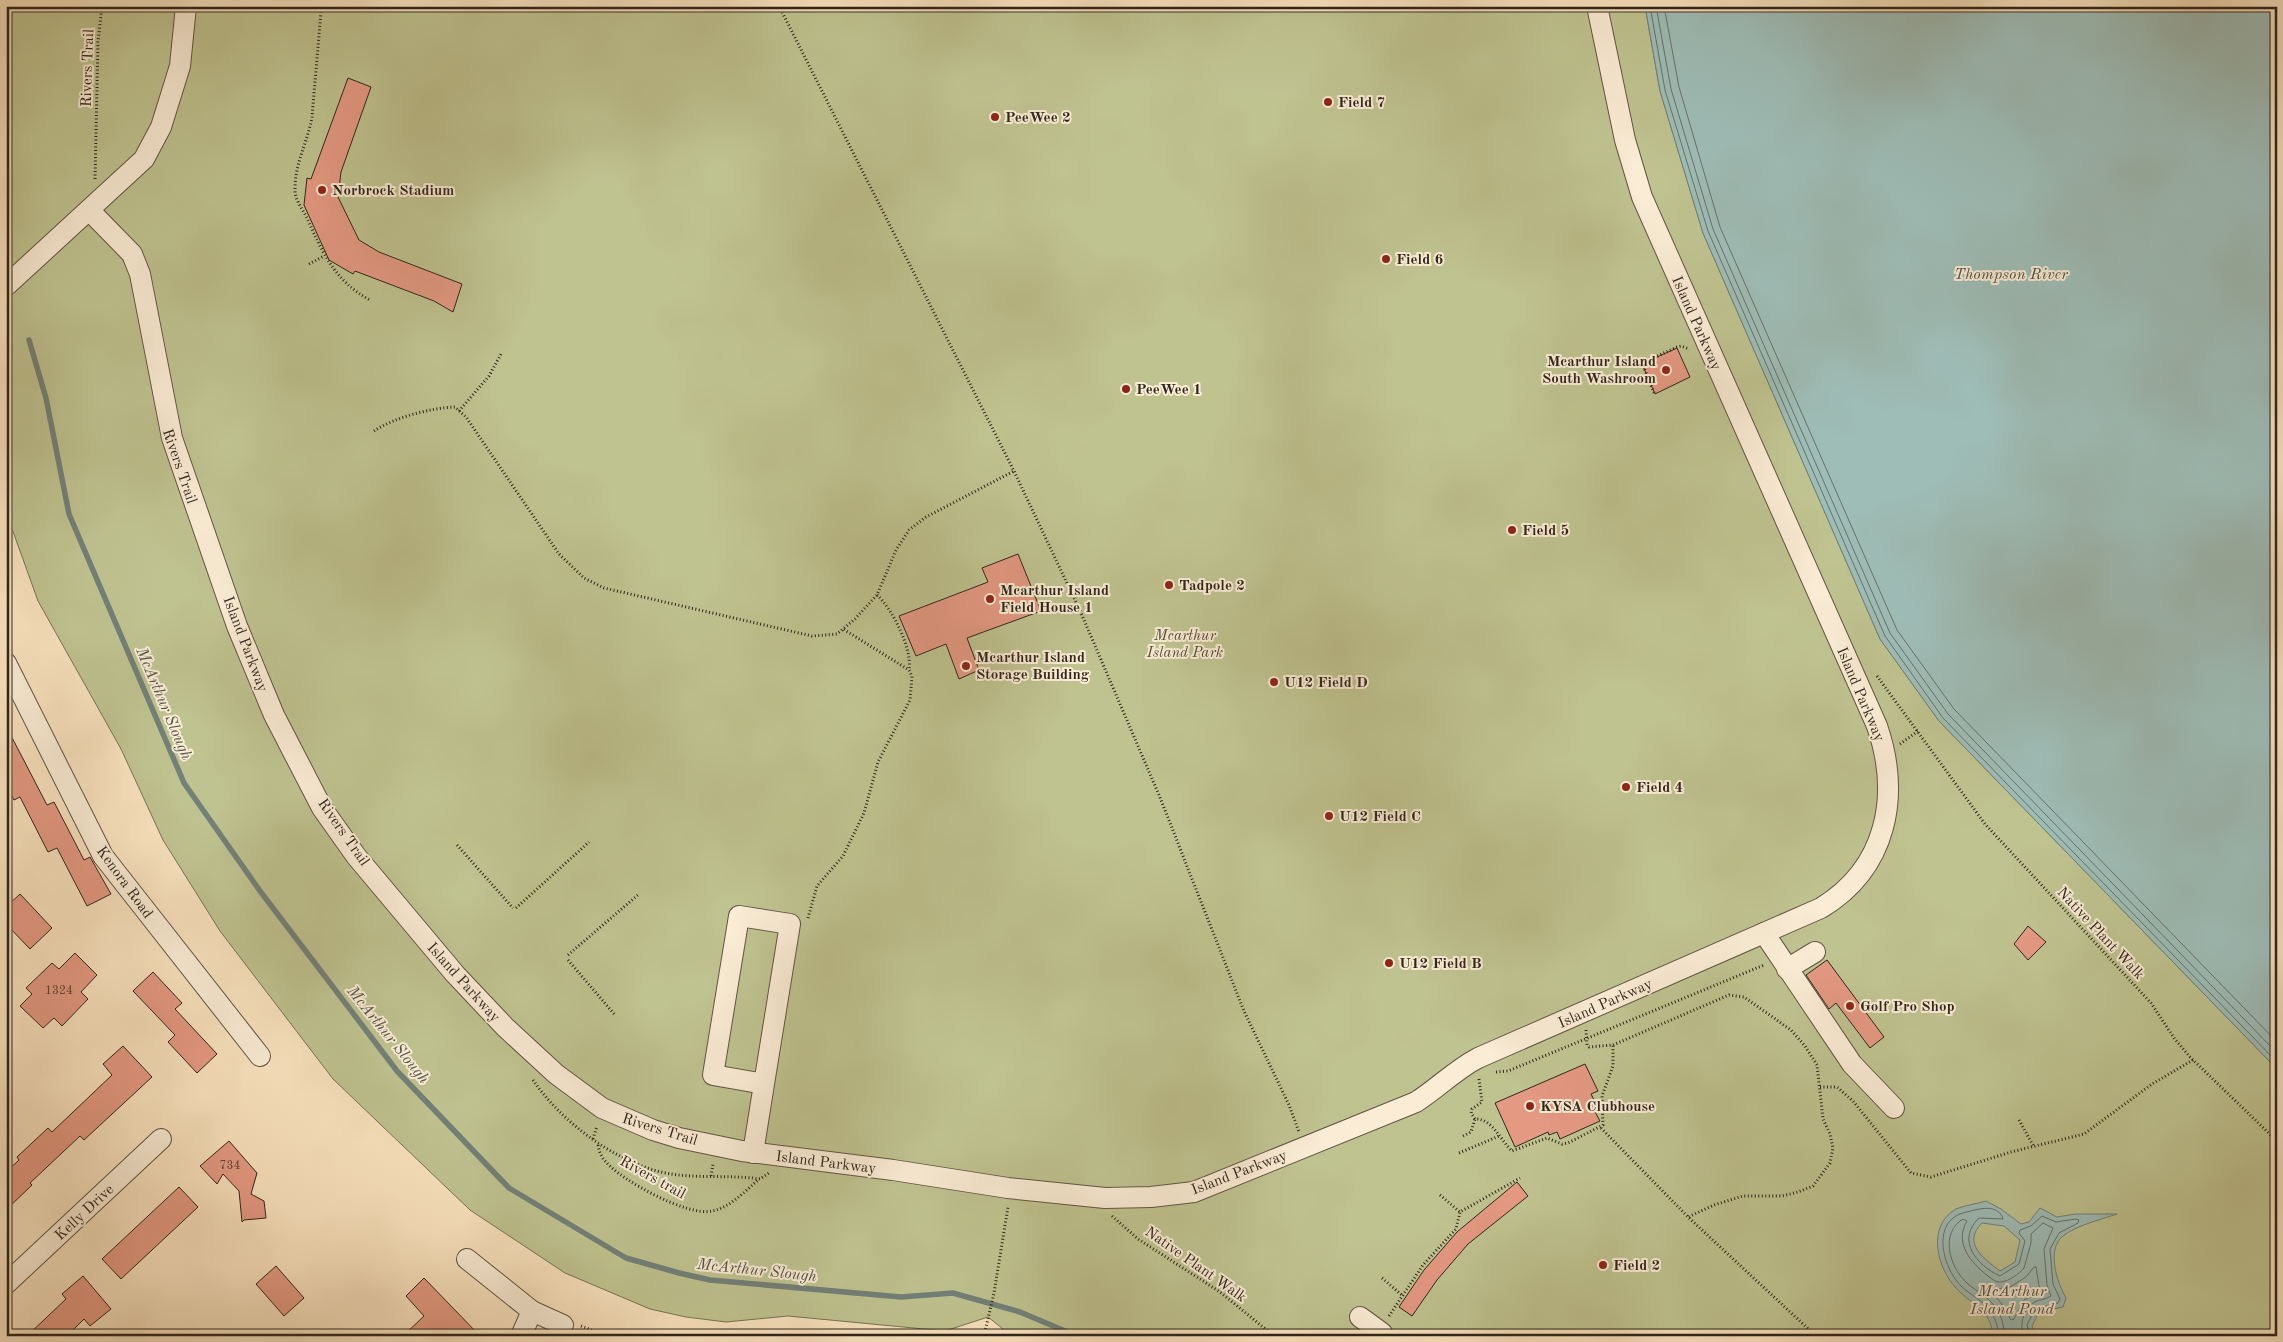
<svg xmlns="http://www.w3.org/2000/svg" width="2283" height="1342" viewBox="0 0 2283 1342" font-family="'Old Standard TT',serif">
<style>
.green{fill:#bfc390;stroke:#777456}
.water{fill:#9ebdb7;stroke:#728179;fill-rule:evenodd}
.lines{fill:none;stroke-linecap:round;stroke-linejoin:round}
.shore{stroke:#66726a;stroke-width:1}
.stream{stroke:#728179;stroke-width:5.5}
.building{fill:#e49982;stroke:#2f261c}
.minor-casing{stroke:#615544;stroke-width:22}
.path{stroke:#2f261c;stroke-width:3;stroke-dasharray:1 2.5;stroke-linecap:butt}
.minor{stroke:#faecd5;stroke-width:20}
.poi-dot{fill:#8f2418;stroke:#faecd5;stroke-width:2}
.labels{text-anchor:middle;stroke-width:4;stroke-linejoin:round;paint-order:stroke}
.number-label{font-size:12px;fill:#5c4336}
.street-label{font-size:15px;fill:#2f261c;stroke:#faecd5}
.poi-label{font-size:15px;font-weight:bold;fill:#2f261c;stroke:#faecd5;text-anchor:start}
.park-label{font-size:15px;font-style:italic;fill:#534d39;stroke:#faecd5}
.water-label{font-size:16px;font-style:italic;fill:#50534a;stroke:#faecd5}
</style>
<rect width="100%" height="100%" fill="#f8e2be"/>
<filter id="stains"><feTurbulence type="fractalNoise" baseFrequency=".004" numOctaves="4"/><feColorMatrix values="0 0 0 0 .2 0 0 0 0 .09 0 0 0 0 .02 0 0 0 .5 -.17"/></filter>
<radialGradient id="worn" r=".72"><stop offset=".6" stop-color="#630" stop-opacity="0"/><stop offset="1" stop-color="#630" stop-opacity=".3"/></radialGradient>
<!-- green -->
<path class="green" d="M6,6H1645L1660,91L1703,233L1880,639L1939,721L2277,1069V1336H1005L1003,1329L988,1317L945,1331L788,1316L726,1322L686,1317L650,1309L565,1273L470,1210L333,1079L220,931L163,840L121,749L38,601L6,512Z"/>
<!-- water -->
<g class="water">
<path d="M1645,6H2277V1069L1939,721L1880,639L1703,233L1660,91Z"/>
<path d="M1986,1201L2001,1209L2021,1224L2029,1222L2040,1208L2057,1217L2075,1214H2117C2100,1220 2077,1225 2063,1236C2046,1250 2057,1282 2066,1298L2063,1307L2039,1312L2032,1326L2036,1336H1993C1990,1308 1974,1307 1957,1289C1937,1269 1926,1226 1956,1209C1965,1205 1977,1204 1986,1201ZM1982,1223L2004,1226L2020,1240L2015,1262L2000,1271C1983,1258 1962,1243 1982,1223Z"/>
</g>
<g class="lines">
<!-- shore -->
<g class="shore">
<path d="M1650,6L1665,90L1708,231L1885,636L1943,718L2277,1062"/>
<path d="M1656,6L1671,89L1713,229L1890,633L1948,714L2277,1053"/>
<path d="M1664,6L1679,87L1720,227L1897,630L1954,709L2277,1042"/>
<path d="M2036,1267L2040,1292L2024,1300L2014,1319L2011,1320L2001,1303L1990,1290L2010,1287L2026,1277L2033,1268Z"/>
<path d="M1998,1336C1998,1326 1996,1319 1990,1311C1983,1300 1970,1295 1961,1286C1942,1267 1930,1219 1967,1212C1978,1209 1998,1203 2003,1219L1979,1218C1956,1240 1976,1265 2000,1276L2019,1264L2025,1241L2019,1233L2020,1230L2031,1226L2042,1216L2056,1222L2076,1219L2079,1220L2078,1223L2059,1233L2050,1249L2053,1284L2060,1299L2058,1303L2035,1309L2027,1325L2030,1336"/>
<path d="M2004,1336C2004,1325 2002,1316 1995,1307C1988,1296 1975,1291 1966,1282C1949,1266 1940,1233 1963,1219L1967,1221C1955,1241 1968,1259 1983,1272C1988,1276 1994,1282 2000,1282C2008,1282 2019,1274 2024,1268L2031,1243V1234L2043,1223L2053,1228L2044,1249L2047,1285L2051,1296C2046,1300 2038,1299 2033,1303C2023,1310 2019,1326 2024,1336"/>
</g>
<!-- stream -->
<path class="stream" d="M29,340L46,398L69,514L184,783L260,891L397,1071L509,1188L626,1258L679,1273L710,1280L901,1297L953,1293L1020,1312L1077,1336"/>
</g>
<!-- building -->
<g class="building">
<path d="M348,78L371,87L341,172L338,197L359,240L379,252L462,284L453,312L434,301L355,271L353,274L329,260L304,205L307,178L311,179Z"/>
<path d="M1677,348L1690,377L1655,394L1642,364Z"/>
<path d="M1018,554L1041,611L967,638L979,670L959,679L946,644L916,656L899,616L988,582L982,568Z"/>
<path d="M6,726L47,805L54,802L84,860L90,857L111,894L87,906L57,848L48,852L20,797L14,800L6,785Z"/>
<path d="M20,894L52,928L30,949L6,924V907Z"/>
<path d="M2028,926L2046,942L2028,960L2014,944Z"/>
<path d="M75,953L97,975L81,992L88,999L62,1026L54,1018L43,1028L20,1006L32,994L26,988L52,963L59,969Z"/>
<path d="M1827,960L1884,1037L1870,1048L1836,1003L1829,1009L1806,975Z"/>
<path d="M153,972L182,1003L175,1009L217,1054L197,1073L168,1042L175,1035L133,991Z"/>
<path d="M123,1046L152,1077L84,1140L80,1136L30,1183L32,1185L6,1210V1172L19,1160L17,1157L48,1128L52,1132L112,1075L103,1064Z"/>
<path d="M1585,1064L1598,1091L1591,1094L1598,1108L1594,1110L1600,1121L1560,1139L1557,1132L1549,1135L1548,1132L1515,1147L1495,1103Z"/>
<path d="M229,1141L257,1173L251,1194L264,1201L266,1218L244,1220L242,1222L239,1191L223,1174L217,1184L200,1166Z"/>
<path d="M1517,1182L1528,1196L1468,1244L1437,1280L1412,1316L1399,1307L1424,1270L1457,1232Z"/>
<path d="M179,1187L198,1207L121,1279L102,1259Z"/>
<path d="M276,1266L304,1298L284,1316L256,1284Z"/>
<path d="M83,1276L111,1309L90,1326L84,1319L67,1336H27L66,1299L62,1294Z"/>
<path d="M424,1278L480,1336H403L424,1316L406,1296Z"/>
</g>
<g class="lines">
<!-- minor casing -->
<g class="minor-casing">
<g id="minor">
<path d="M89,210L132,254L140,274L172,438L237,626L274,715L322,808L356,856L455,974L505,1027L556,1074L602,1108L653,1130L679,1138L742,1151L893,1170L1008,1188L1105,1198L1151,1197L1194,1192L1416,1102C1438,1088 1455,1070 1478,1058L1821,908C1887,868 1901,796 1877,726L1642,197L1625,140L1597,6"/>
<path d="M6,286L144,159L161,127L180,66L186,6"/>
<path d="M6,663L103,856L260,1056"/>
<path d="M1764,933L1852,1064L1894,1108"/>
<path d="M1787,969L1815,952"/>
<path d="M753,1153L764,1084L713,1075L739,916L790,924L764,1084"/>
<path d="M467,1259L532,1311"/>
<path d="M6,1284L161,1139"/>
<path d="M1360,1317L1382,1333"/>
<path d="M521,1336L532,1311L563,1325"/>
</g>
</g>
<!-- path -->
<g class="path">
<path d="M779,6L1014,471L1081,613L1159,795L1244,1011L1289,1105L1299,1132"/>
<path d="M321,12L312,117C308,141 295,163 295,188C294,198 301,207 306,216C322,251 334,281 370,300"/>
<path d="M95,179L98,42L102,6"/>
<path d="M309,264L324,256"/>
<path d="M1654,393L1642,363L1677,347L1681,346L1689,349"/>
<path d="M459,411L489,376L501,354"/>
<path d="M374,431C395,417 431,408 455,407L466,417L559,554L584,578L604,588L812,636L837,634L855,619L877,595L896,550L909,530L926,517L1014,471"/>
<path d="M877,595C892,608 913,650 909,670"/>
<path d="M1877,676L1985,824L2151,1003L2174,1038L2190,1057L2277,1141"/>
<path d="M1900,744L1918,731"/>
<path d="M457,845L513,908"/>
<path d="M516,908L589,842"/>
<path d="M808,918L817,886L843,856L864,813L878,762L910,700L912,676L909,670L843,629"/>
<path d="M568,955L639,894"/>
<path d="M568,960L615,1015"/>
<path d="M1586,1030L1587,1045L1589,1047L1613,1045L1729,995L1744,997L1791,1030L1805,1046L1817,1065L1823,1119L1830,1134L1833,1148L1830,1163L1813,1186L1798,1192L1782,1196H1743L1714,1205L1688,1217"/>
<path d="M1496,1072L1508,1071L1764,965"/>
<path d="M1479,1079L1482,1102L1472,1109L1471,1113L1475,1119C1492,1118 1501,1141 1512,1151L1547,1138L1562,1144L1568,1143L1603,1125L1602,1096L1613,1066V1045"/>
<path d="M533,1080C560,1120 610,1158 657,1171C690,1180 726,1174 760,1179L769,1173"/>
<path d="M1820,1087H1837L1853,1101L1911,1173L1931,1177L2011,1152L2084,1134L2152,1084L2193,1060"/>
<path d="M2019,1120L2034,1147"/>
<path d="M1601,1128L1688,1217L1816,1336"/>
<path d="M1463,1136L1471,1132L1475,1119"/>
<path d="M593,1139L597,1126"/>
<path d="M598,1145C599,1151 601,1157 606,1162C621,1180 688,1217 712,1211C731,1207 745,1191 759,1179"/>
<path d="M1459,1153L1499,1136"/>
<path d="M711,1176L713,1164"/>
<path d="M1440,1195L1460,1212"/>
<path d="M1112,1216L1138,1239L1220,1292L1274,1336"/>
<path d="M1382,1278L1403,1296"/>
<path d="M1389,1316L1423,1265L1456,1229L1460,1212L1520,1178"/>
<path d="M581,1326L606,1336"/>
<path d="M984,1336L994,1293L1008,1207"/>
</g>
<!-- minor -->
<use href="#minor" class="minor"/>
</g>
<!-- markers -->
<g class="poi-dot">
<circle cx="1328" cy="102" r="5"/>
<circle cx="995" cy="117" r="5"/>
<circle cx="322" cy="190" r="5"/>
<circle cx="1386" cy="259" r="5"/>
<circle cx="1666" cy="370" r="5"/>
<circle cx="1126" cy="389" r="5"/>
<circle cx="1512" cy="530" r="5"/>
<circle cx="1169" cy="585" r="5"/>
<circle cx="990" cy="599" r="5"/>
<circle cx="966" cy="666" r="5"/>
<circle cx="1274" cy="682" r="5"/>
<circle cx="1626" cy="787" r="5"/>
<circle cx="1329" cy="816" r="5"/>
<circle cx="1389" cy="963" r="5"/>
<circle cx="1850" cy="1006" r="5"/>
<circle cx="1530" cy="1106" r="5"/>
<circle cx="1603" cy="1265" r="5"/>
</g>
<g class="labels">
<!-- number labels -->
<g class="number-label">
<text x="59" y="994">1324</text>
<text x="230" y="1169">734</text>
</g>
<!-- street labels -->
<g class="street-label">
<text transform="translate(87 68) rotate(-88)" y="5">Rivers Trail</text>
<text transform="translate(1697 323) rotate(66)" y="5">Island Parkway</text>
<text transform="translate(180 466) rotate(71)" y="5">Rivers Trail</text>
<text transform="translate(246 644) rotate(69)" y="5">Island Parkway</text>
<text transform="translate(1861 694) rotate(67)" y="5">Island Parkway</text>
<text transform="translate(344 832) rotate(55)" y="5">Rivers Trail</text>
<text transform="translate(125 882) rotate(54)" y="5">Kenora Road</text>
<text transform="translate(2101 933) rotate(47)" y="5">Native Plant Walk</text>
<text transform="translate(464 982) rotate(48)" y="5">Island Parkway</text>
<text transform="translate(1605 1003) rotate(-24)" y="5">Island Parkway</text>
<text transform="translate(660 1129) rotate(17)" y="5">Rivers Trail</text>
<text transform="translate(826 1162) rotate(7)" y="5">Island Parkway</text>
<text transform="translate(1239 1172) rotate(-21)" y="5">Island Parkway</text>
<text transform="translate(653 1177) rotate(29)" y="5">Rivers trail</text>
<text transform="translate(84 1212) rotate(-43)" y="5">Kelly Drive</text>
<text transform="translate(1196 1264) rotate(35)" y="5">Native Plant Walk</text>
</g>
<!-- poi labels -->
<g class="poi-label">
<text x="1338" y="107">Field 7</text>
<text x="1005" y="122">PeeWee 2</text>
<text x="332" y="195">Norbrock Stadium</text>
<text x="1396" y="264">Field 6</text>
<text x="1656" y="366" text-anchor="end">Mcarthur Island<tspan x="1656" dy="17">South Washroom</tspan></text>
<text x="1136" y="394">PeeWee 1</text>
<text x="1522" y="535">Field 5</text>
<text x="1179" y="590">Tadpole 2</text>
<text x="1000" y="595">Mcarthur Island<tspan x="1000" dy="17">Field House 1</tspan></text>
<text x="976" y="662">Mcarthur Island<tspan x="976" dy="17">Storage Building</tspan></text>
<text x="1284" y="687">U12 Field D</text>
<text x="1636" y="792">Field 4</text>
<text x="1339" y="821">U12 Field C</text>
<text x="1399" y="968">U12 Field B</text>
<text x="1860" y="1011">Golf Pro Shop</text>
<text x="1540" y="1111">KYSA Clubhouse</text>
<text x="1613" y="1270">Field 2</text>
</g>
<!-- park labels -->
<g class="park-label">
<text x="1185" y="640">Mcarthur<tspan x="1185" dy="17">Island Park</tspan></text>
</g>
<!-- water labels -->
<g class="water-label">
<text x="2011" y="279">Thompson River</text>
<text transform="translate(165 703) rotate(67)" y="6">McArthur Slough</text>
<text transform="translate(389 1034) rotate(51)" y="6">McArthur Slough</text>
<text transform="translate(757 1269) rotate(6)" y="6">McArthur Slough</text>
<text x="2012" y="1296">McArthur<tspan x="2012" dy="18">Island Pond</tspan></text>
</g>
</g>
<!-- margin -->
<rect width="2283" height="1342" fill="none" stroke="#f8e2be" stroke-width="25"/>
<rect x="8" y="8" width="2268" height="1327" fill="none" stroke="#2f261c" stroke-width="2.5"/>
<rect x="12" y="12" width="2258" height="1317" fill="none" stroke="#2f261c"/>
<rect width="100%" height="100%" filter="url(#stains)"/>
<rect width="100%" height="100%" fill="url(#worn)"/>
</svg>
